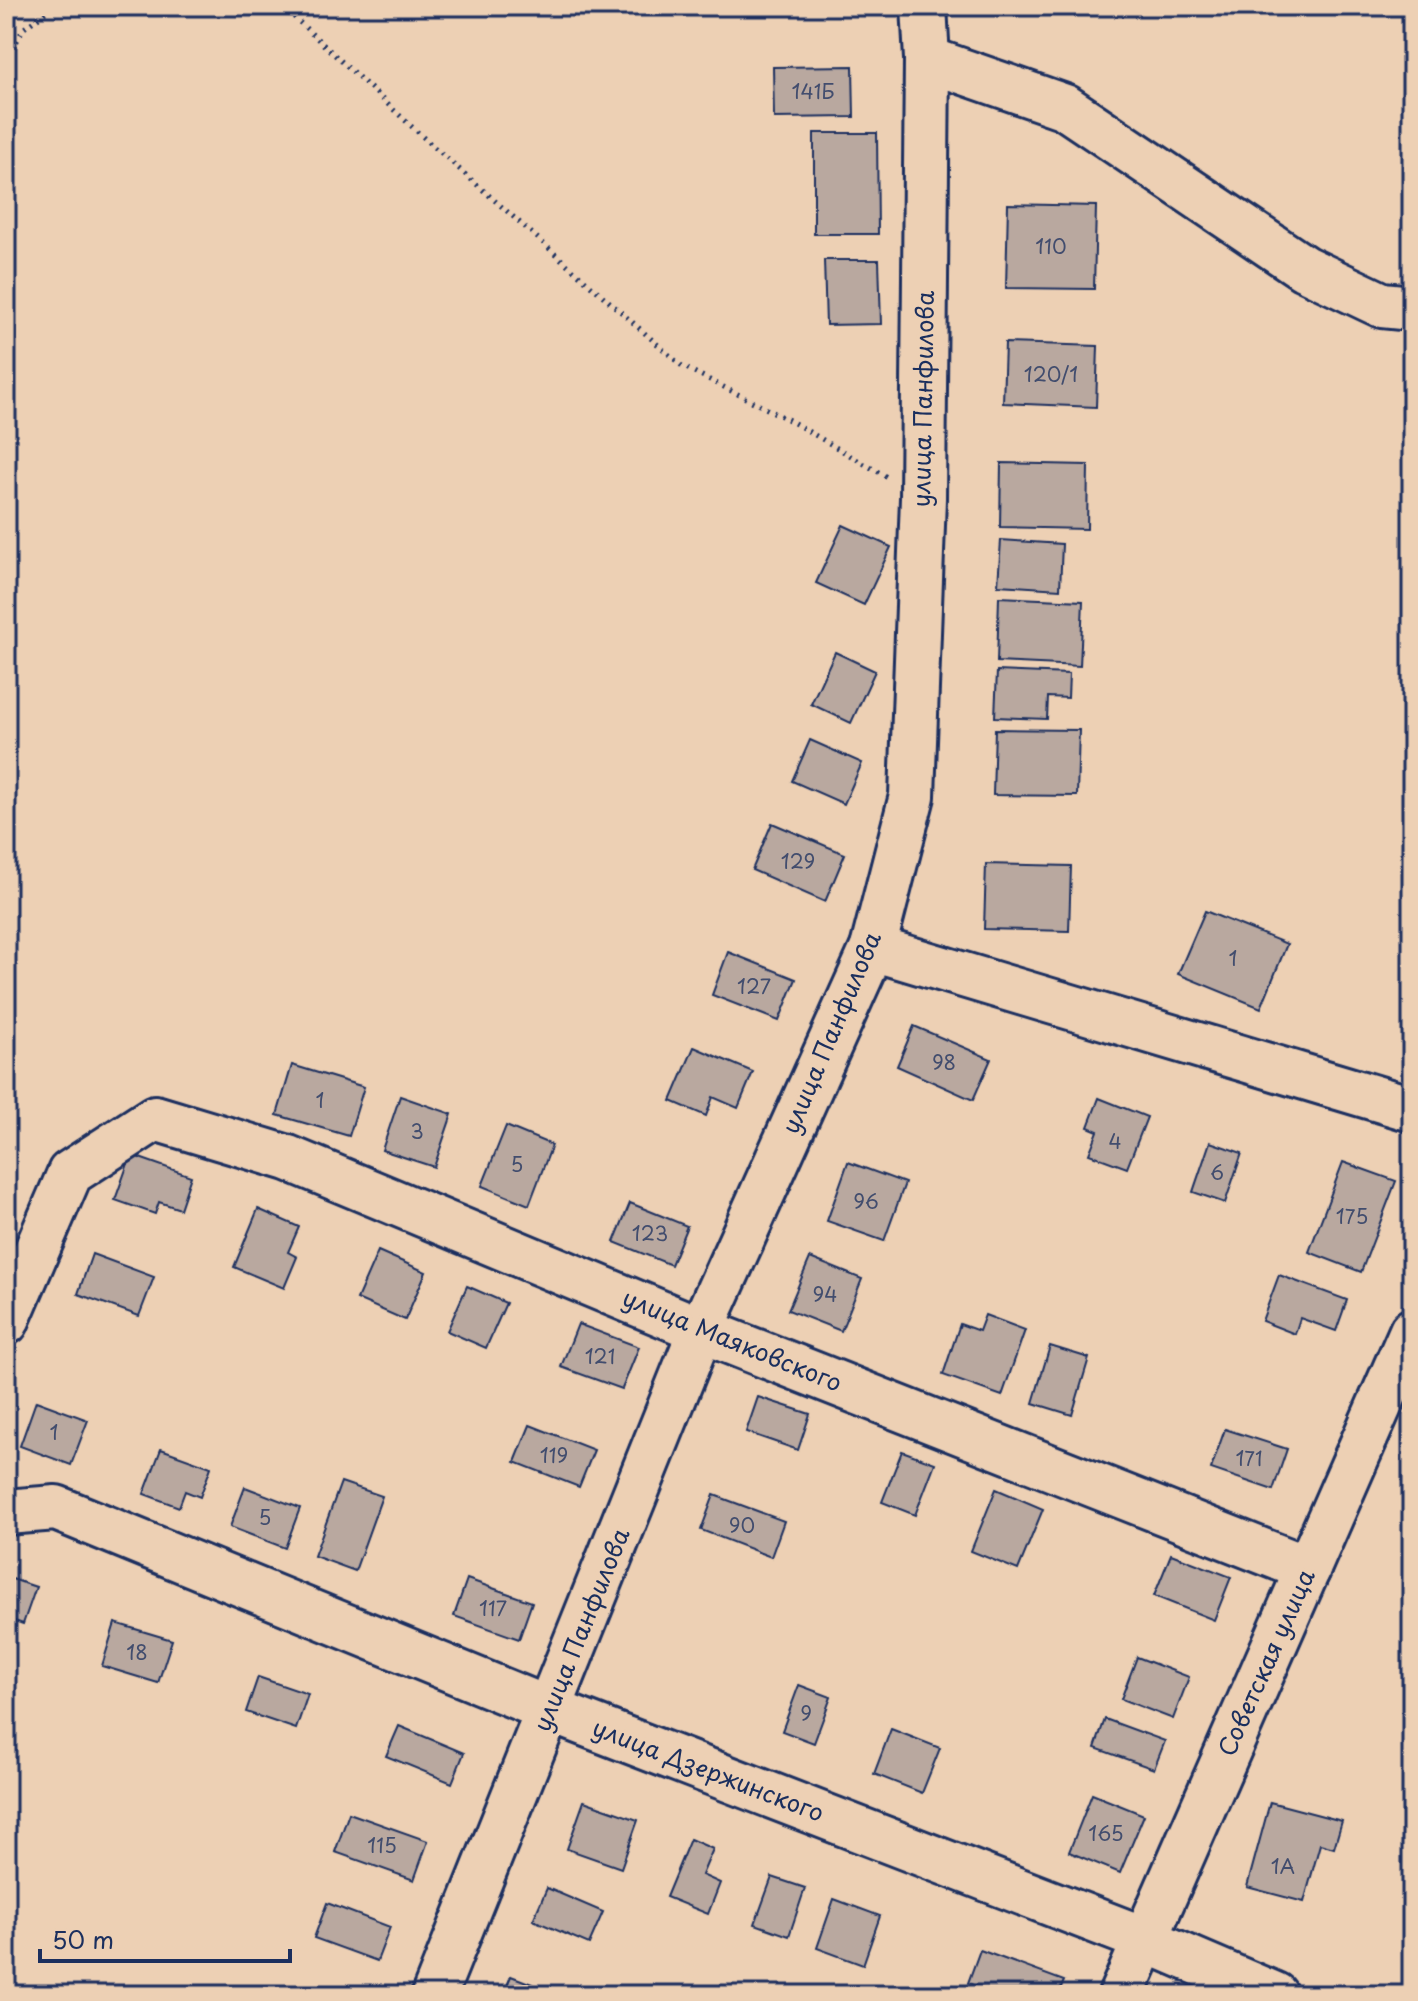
<svg xmlns="http://www.w3.org/2000/svg" width="1418" height="2001" viewBox="0 0 1418 2001" font-family="'Playpen Sans',sans-serif">
<style>
.building{fill:#b9a89f;stroke:#1b2f5e;stroke-width:2}
.lines{fill:none;stroke-linecap:round;stroke-linejoin:round}
.minor-casing{stroke:#1b2f5e;stroke-width:50}
.path{stroke:#1b2f5e;stroke-width:5;stroke-dasharray:2 6;stroke-linecap:butt}
.minor{stroke:#edd0b4;stroke-width:44}
.labels{text-anchor:middle;stroke-width:8;stroke-linejoin:round;paint-order:stroke}
.number-label{font-size:20px;fill:#424d6e}
.street-label{font-size:24px;fill:#1b2f5e;stroke:#edd0b4}
</style>
<rect width="100%" height="100%" fill="#edd0b4"/>
<filter id="ink" filterUnits="userSpaceOnUse"><feTurbulence type="fractalNoise" baseFrequency=".0125" numOctaves="2"/><feDisplacementMap in="SourceGraphic" scale="16" xChannelSelector="R" yChannelSelector="G"/><feConvolveMatrix kernelMatrix="1 2 1 2 8 2 1 2 1" color-interpolation-filters="sRGB"/></filter>
<g filter="url(#ink)">
<!-- building -->
<g class="building">
<path d="M853,66L854,117L774,118L773,67Z"/>
<path d="M814,133H877L878,234H814Z"/>
<path d="M1008,204L1096,206L1094,289L1006,288Z"/>
<path d="M824,260H879L881,324L826,325Z"/>
<path d="M1005,343L1098,346L1096,407L1003,403Z"/>
<path d="M1001,463L1088,465L1087,529L1000,527Z"/>
<path d="M1409,506L1412,507V570H1409Z"/>
<path d="M843,525L891,547L864,605L816,583Z"/>
<path d="M1001,540L1062,544L1060,589L998,585Z"/>
<path d="M999,597L1083,601L1080,666L997,662Z"/>
<path d="M835,652L875,671L851,723L811,704Z"/>
<path d="M997,671L1069,674L1068,698L1048,697L1047,719L995,717Z"/>
<path d="M995,729L1079,730L1077,796L993,795Z"/>
<path d="M810,740L862,763L844,804L792,781Z"/>
<rect x="1409" y="802" width="3" height="39"/>
<path d="M772,823L845,854L825,902L752,870Z"/>
<path d="M986,864L1071,866L1069,931L984,929Z"/>
<path d="M1205,911L1287,944L1261,1008L1178,974Z"/>
<path d="M728,952L796,979L779,1021L712,995Z"/>
<path d="M914,1026L991,1059L973,1100L897,1066Z"/>
<path d="M694,1047L753,1072L738,1108L713,1097L706,1116L671,1101Z"/>
<path d="M292,1065L364,1087L349,1136L277,1115Z"/>
<path d="M400,1096L452,1114L434,1167L382,1150Z"/>
<path d="M1099,1098L1147,1117L1127,1168L1089,1154L1098,1131L1088,1127Z"/>
<path d="M506,1126L552,1145L529,1205L482,1186Z"/>
<path d="M1210,1142L1242,1153L1225,1203L1193,1192Z"/>
<path d="M131,1155L191,1176L180,1209L159,1202L155,1214L115,1200Z"/>
<path d="M848,1162L905,1183L884,1241L827,1221Z"/>
<path d="M1343,1162L1396,1181L1361,1272L1309,1252Z"/>
<path d="M630,1203L687,1226L671,1265L614,1242Z"/>
<path d="M258,1209L299,1227L288,1252L297,1257L284,1288L234,1267Z"/>
<path d="M378,1251L426,1272L405,1320L357,1299Z"/>
<path d="M92,1254L154,1277L139,1316L78,1294Z"/>
<path d="M810,1258L862,1279L841,1331L788,1310Z"/>
<path d="M1279,1275L1347,1300L1336,1331L1300,1318L1295,1334L1262,1321Z"/>
<path d="M467,1286L506,1303L486,1348L447,1331Z"/>
<path d="M985,1315L1025,1330L1002,1396L943,1375L960,1324L979,1331Z"/>
<path d="M578,1324L639,1347L622,1389L561,1367Z"/>
<path d="M1050,1346L1089,1358L1072,1415L1033,1403Z"/>
<path d="M758,1397L810,1414L798,1450L746,1432Z"/>
<path d="M36,1401L88,1420L71,1465L20,1446Z"/>
<path d="M530,1425L594,1450L579,1487L515,1462Z"/>
<path d="M1225,1429L1287,1449L1273,1490L1211,1469Z"/>
<path d="M161,1449L211,1467L200,1497L185,1491L179,1507L144,1494Z"/>
<path d="M902,1451L935,1463L915,1515L882,1502Z"/>
<path d="M341,1482L382,1496L355,1571L314,1556Z"/>
<path d="M245,1487L300,1508L285,1548L230,1527Z"/>
<path d="M996,1489L1043,1509L1018,1570L971,1551Z"/>
<path d="M714,1495L784,1521L771,1557L701,1530Z"/>
<path d="M1171,1554L1231,1577L1214,1620L1154,1596Z"/>
<path d="M6,1577L36,1587L23,1624L6,1618Z"/>
<path d="M467,1579L532,1602L519,1639L454,1616Z"/>
<path d="M115,1623L172,1640L158,1683L102,1666Z"/>
<path d="M1137,1657L1189,1677L1173,1719L1121,1699Z"/>
<path d="M258,1677L308,1694L296,1729L246,1712Z"/>
<path d="M799,1685L831,1697L814,1743L782,1731Z"/>
<path d="M1105,1719L1165,1741L1154,1769L1095,1748Z"/>
<path d="M399,1726L464,1753L452,1783L386,1756Z"/>
<path d="M891,1729L940,1748L922,1793L874,1774Z"/>
<path d="M1092,1794L1144,1815L1120,1873L1069,1852Z"/>
<path d="M584,1801L638,1820L621,1868L567,1849Z"/>
<path d="M1270,1802L1342,1821L1334,1848L1320,1844L1304,1902L1247,1887Z"/>
<path d="M349,1813L428,1841L414,1880L335,1852Z"/>
<path d="M690,1839L713,1849L702,1875L720,1883L708,1914L666,1897Z"/>
<path d="M772,1877L805,1888L789,1936L755,1924Z"/>
<path d="M547,1888L603,1912L589,1944L533,1920Z"/>
<path d="M834,1899L880,1916L863,1965L817,1948Z"/>
<path d="M327,1903L390,1927L377,1961L314,1938Z"/>
<path d="M980,1950L1064,1981L1058,1995H999L968,1983Z"/>
<path d="M511,1976L558,1994V1995H503Z"/>
</g>
<g class="lines">
<!-- minor casing -->
<g class="minor-casing">
<g id="minor">
<path d="M927,59L1065,107L1304,268L1382,305L1412,308"/>
<path d="M873,948L1412,1109"/>
<path d="M6,1322L70,1173L155,1118L288,1158L701,1330L1308,1569"/>
<path d="M6,1512L56,1508L550,1710L1146,1940L1275,1995"/>
<path d="M434,1995L701,1330L873,948L912,796L923,498L927,59L924,6"/>
<path d="M1121,1995L1412,1331"/>
</g>
</g>
<!-- path -->
<g class="path">
<path d="M282,6L423,137L682,366L789,420L887,477"/>
<path d="M6,63L23,29L54,6"/>
</g>
<!-- minor -->
<use href="#minor" class="minor"/>
</g>
</g>
<g class="labels">
<!-- number labels -->
<g class="number-label">
<text x="813" y="99">141Б</text>
<text x="1051" y="254">110</text>
<text x="1051" y="382">120/1</text>
<text x="798" y="869">129</text>
<text x="1233" y="966">1</text>
<text x="754" y="994">127</text>
<text x="944" y="1070">98</text>
<text x="320" y="1108">1</text>
<text x="417" y="1139">3</text>
<text x="1115" y="1149">4</text>
<text x="517" y="1172">5</text>
<text x="1217" y="1180">6</text>
<text x="866" y="1209">96</text>
<text x="1352" y="1224">175</text>
<text x="650" y="1241">123</text>
<text x="825" y="1302">94</text>
<text x="600" y="1364">121</text>
<text x="54" y="1440">1</text>
<text x="554" y="1463">119</text>
<text x="1249" y="1466">171</text>
<text x="265" y="1525">5</text>
<text x="742" y="1533">90</text>
<text x="493" y="1616">117</text>
<text x="137" y="1660">18</text>
<text x="806" y="1721">9</text>
<text x="1106" y="1841">165</text>
<text x="382" y="1853">115</text>
<text x="1283" y="1874">1А</text>
</g>
<!-- street labels -->
<g class="street-label">
<text transform="translate(924 399) rotate(-89)" y="8">улица Панфилова</text>
<text transform="translate(832 1033) rotate(-67)" y="8">улица Панфилова</text>
<text transform="translate(732 1341) rotate(22)" y="8">улица Маяковского</text>
<text transform="translate(582 1630) rotate(-68)" y="8">улица Панфилова</text>
<text transform="translate(1267 1663) rotate(-66)" y="8">Советская улица</text>
<text transform="translate(708 1771) rotate(21)" y="8">улица Дзержинского</text>
</g>
</g>
<!-- margin -->
<rect width="1418" height="2001" fill="none" stroke="#edd0b4" stroke-width="32"/>
<rect x="16" y="16" width="1386" height="1969" fill="none" stroke="#1b2f5e" stroke-width="3" filter="url(#ink)"/>
<!-- scale -->
<path d="M40 1949v12h250v-12" fill="none" stroke="#1b2f5e" stroke-width="4"/>
<text x="52" y="1949" font-size="24" fill="#1b2f5e" stroke="#edd0b4" stroke-width="6" paint-order="stroke">50 m</text>
</svg>
